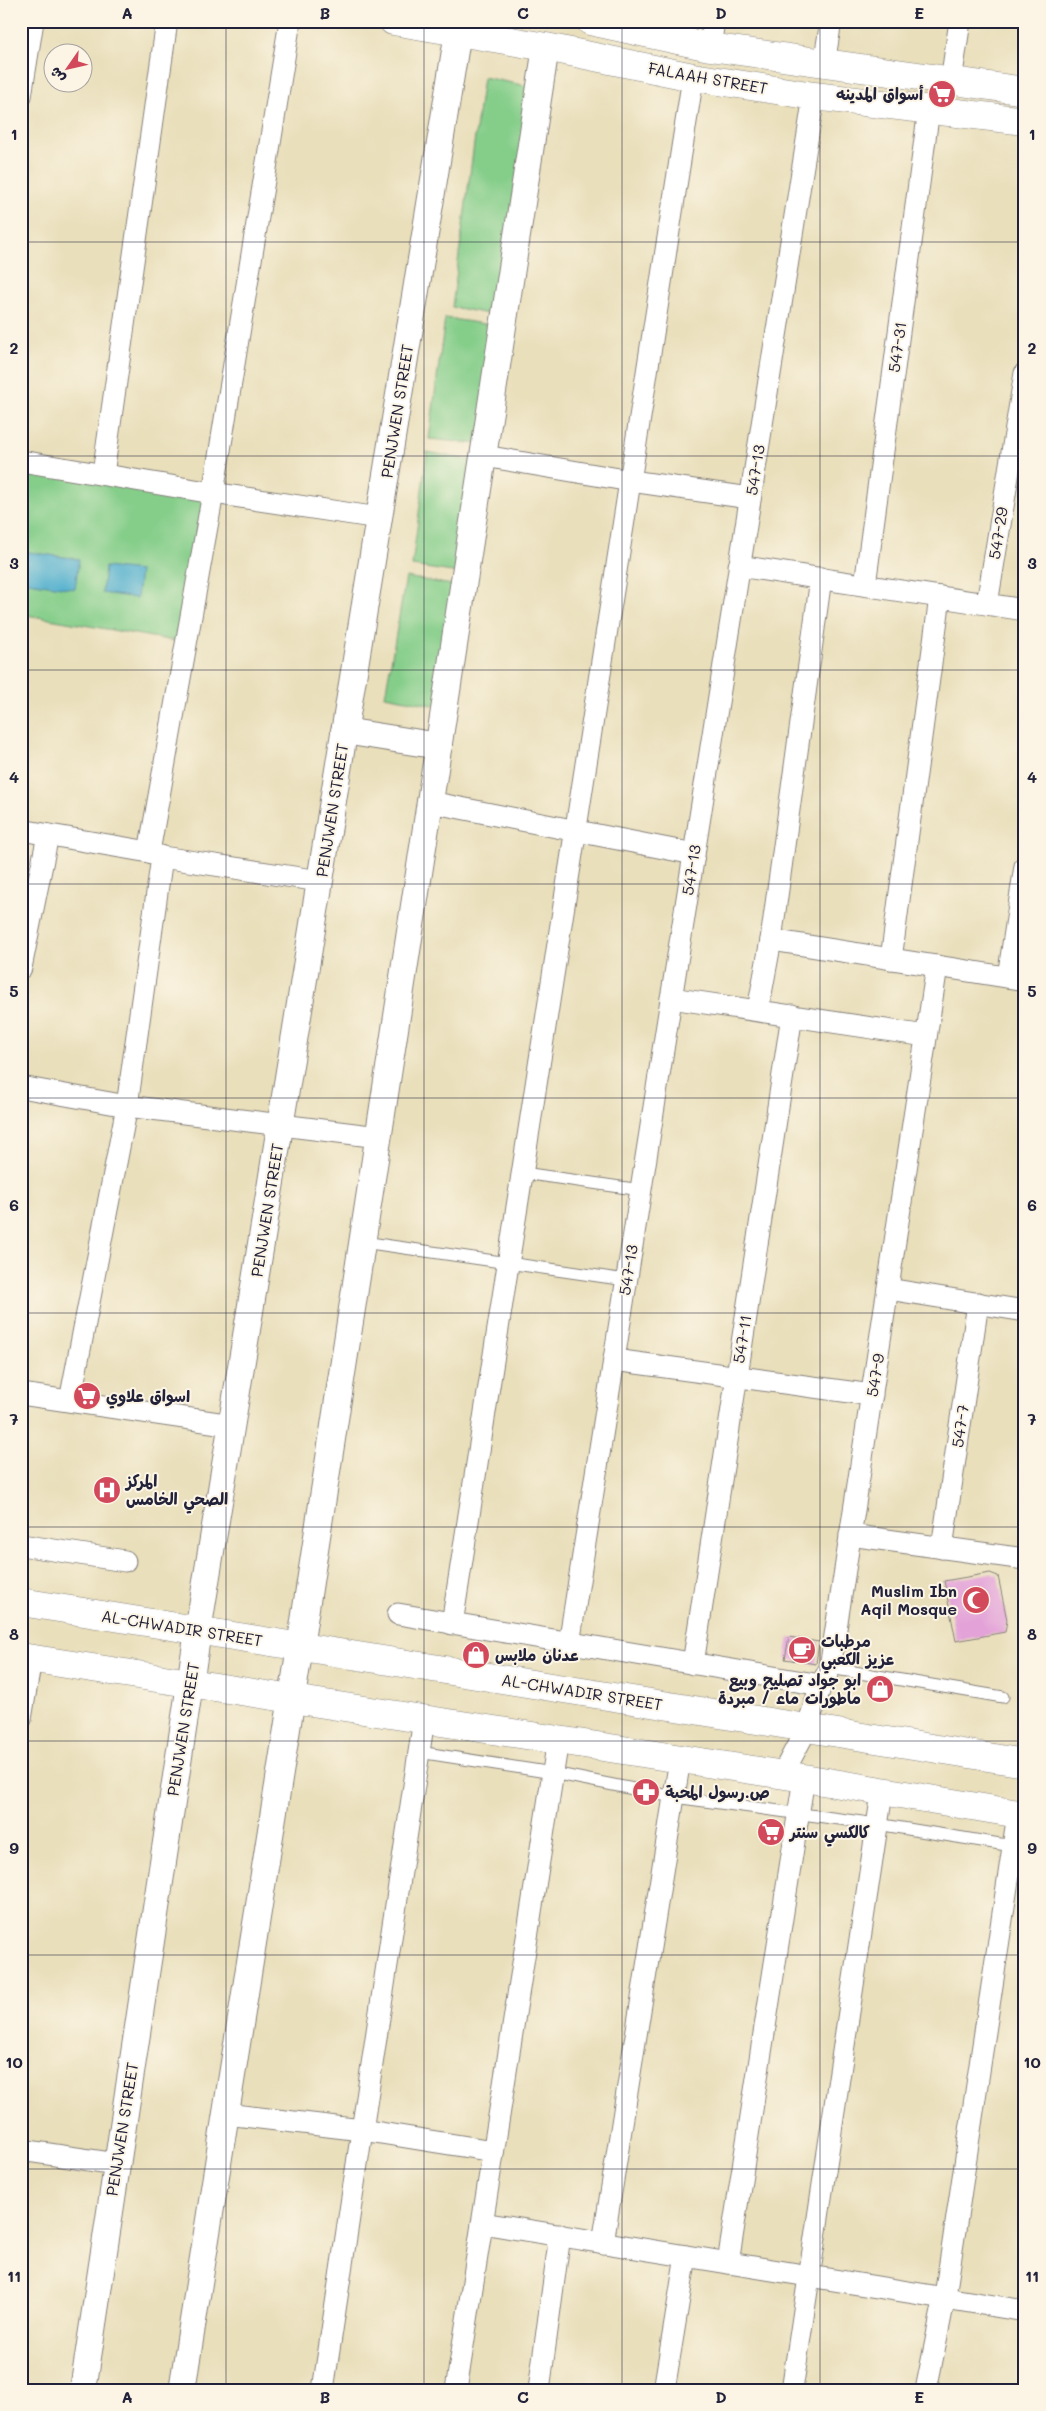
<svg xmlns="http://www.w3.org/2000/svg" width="1046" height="2411" viewBox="0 0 1046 2411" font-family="Mali,'Playpen Sans Arabic',sans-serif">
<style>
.green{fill:#85ce8a;stroke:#547862}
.water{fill:#50afce;stroke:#396884}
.building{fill:#e3a2d8}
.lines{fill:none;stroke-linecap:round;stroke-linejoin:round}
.service-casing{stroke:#86807b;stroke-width:13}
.minor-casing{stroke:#86807b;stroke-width:23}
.tertiary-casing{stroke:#86807b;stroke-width:28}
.secondary-casing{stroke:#86807b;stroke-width:29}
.primary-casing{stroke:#86807b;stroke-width:29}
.service{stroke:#fff;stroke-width:11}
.minor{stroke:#fff;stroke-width:21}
.tertiary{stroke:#fff;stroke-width:26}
.secondary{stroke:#fff;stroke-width:28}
.primary{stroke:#fff;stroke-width:28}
.grid{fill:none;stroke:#22223b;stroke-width:1;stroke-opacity:0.55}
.labels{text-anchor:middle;stroke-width:4;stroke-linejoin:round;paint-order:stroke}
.street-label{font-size:16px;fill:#22223b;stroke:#fcf5e5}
.poi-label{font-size:16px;font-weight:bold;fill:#22223b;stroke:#fcf5e5;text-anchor:start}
.neatline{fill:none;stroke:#22223b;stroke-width:2}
.grid-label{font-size:16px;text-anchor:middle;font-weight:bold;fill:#22223b}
</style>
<rect width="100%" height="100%" fill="#fcf5e5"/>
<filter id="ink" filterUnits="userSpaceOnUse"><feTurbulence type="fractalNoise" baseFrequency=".02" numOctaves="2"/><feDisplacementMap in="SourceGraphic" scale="10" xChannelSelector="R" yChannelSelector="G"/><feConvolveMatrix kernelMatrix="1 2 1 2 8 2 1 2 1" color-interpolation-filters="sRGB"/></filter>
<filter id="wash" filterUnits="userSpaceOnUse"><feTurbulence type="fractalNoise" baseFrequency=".0096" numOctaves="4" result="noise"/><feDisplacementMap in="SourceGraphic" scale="20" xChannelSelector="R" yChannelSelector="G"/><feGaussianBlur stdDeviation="1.12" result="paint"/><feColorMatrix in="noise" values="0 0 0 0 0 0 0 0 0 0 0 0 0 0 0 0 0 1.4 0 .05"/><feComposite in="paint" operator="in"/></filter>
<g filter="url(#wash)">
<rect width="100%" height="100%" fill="#e9dfbb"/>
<!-- green -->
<g class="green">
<path d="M483,77L537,88L499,316L452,307Z"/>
<path d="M445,318L498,326L480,444L429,439Z"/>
<path d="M427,452L475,461L459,573L412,566Z"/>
<path d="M21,462L213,493L186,643L21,614Z"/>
<path d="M406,577L458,586L438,706L385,696Z"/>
</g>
<!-- water -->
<g class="water">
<path d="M21,551L79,559L75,589L21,581Z"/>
<path d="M105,567L140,571L137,598L102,593Z"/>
</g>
<g id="blocks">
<!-- building -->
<g class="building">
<path d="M990,1573L998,1576L1007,1620L1005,1632L956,1641L944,1581Z"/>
<path d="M789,1637L819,1642L816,1664L785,1659Z"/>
</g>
</g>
</g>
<g filter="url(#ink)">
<use href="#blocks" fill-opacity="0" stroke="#86807b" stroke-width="1"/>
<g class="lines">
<!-- service casing -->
<g class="service-casing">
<g id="service">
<path d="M523,1173L641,1190"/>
<path d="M363,1242L626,1280"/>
<path d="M830,1668L1003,1697"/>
<path d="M419,1752L553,1773L674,1797L877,1824L1025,1848"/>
</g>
</g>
<!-- minor casing -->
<g class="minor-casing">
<g id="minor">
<path d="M710,47L714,21"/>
<path d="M824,64L831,21"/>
<path d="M951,81L960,21"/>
<path d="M21,96L33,21"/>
<path d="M484,456L631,481L750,498"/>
<path d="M21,461L213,493L379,518"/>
<path d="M103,474L167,21"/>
<path d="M739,566L1025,610"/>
<path d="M865,585L929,109"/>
<path d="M987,604L1025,373"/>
<path d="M430,802L694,854"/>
<path d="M21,830L149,852L162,857L320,881"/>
<path d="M149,852L213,493L290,21"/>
<path d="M771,940L1025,980"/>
<path d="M891,959L940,597"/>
<path d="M21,968L48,835"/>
<path d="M1008,977L1025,866"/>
<path d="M671,998L926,1036"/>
<path d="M758,1010L771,940L821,578"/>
<path d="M21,1087L127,1106L379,1137"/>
<path d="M888,1289L1025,1311"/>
<path d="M614,1360L872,1395"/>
<path d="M21,1394L232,1425"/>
<path d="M70,1401L127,1106L162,857"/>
<path d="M850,1535L1025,1559"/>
<path d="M21,1545L125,1561"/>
<path d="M942,1548L978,1303"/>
<path d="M398,1614L821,1685"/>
<path d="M452,1624L693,77"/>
<path d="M569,1644L814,96"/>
<path d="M693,1664L792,1015"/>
<path d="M21,1719L31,1659"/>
<path d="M782,1775L807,1728L821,1685L830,1668L937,966"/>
<path d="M226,2114L362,2130L493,2151"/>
<path d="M21,2150L117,2164"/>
<path d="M482,2223L1025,2311"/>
<path d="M603,2243L680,1759"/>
<path d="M728,2263L804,1778"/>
<path d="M323,2390L424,1719"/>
<path d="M456,2390L558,1740"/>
<path d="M539,2390L560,2235"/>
<path d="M664,2390L686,2256"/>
<path d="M792,2390L882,1793"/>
<path d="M926,2390L945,2296L1018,1814"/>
</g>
</g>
<!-- tertiary casing -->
<g class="tertiary-casing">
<g id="tertiary">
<path d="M344,731L439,746"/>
<path d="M83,2390L198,1631L458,32"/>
<path d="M182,2390L300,1647L546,47"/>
</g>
</g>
<!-- secondary casing -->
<g class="secondary-casing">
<g id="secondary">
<path d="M393,21L546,47L693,77L814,96L1025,121"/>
<path d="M590,21L710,47L1025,91"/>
</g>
</g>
<!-- primary casing -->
<g class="primary-casing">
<g id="primary">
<path d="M21,1602L1025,1763"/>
<path d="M21,1657L804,1778L1025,1815"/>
</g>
</g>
<!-- service -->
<use href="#service" class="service"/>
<!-- minor -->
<use href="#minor" class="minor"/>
<!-- tertiary -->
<use href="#tertiary" class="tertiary"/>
<!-- secondary -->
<use href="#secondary" class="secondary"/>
<!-- primary -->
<use href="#primary" class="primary"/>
</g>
</g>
<!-- grid -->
<path class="grid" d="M226,21V2390M424,21V2390M622,21V2390M820,21V2390M21,242H1025M21,456H1025M21,670H1025M21,884H1025M21,1098H1025M21,1313H1025M21,1527H1025M21,1741H1025M21,1955H1025M21,2169H1025"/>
<!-- icons -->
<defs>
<g id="supermarket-disc" transform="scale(1.4375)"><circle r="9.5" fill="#d1495b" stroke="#fcf5e5"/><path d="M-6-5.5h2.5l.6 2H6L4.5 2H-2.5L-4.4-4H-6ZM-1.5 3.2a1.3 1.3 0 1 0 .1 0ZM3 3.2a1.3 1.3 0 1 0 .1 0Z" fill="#fff"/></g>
<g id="hospital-disc" transform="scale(1.4375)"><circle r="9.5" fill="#d1495b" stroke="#fcf5e5"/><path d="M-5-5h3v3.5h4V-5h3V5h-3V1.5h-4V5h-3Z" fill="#fff"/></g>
<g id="mosque-disc" transform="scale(1.4375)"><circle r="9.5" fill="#d1495b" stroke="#fcf5e5"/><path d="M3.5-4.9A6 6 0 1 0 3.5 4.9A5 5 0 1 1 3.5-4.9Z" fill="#fff"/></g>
<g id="cafe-disc" transform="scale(1.4375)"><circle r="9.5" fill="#d1495b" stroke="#fcf5e5"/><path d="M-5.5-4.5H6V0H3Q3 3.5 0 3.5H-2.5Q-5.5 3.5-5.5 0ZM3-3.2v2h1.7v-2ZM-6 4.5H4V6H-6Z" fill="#fff"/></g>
<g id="shop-disc" transform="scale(1.4375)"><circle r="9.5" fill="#d1495b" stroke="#fcf5e5"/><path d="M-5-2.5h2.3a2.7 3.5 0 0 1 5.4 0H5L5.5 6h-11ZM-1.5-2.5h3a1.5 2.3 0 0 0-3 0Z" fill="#fff"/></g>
<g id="pharmacy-disc" transform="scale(1.4375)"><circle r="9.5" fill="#d1495b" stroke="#fcf5e5"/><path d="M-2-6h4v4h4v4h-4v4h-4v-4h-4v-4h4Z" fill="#fff"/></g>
</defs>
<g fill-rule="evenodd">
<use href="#supermarket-disc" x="942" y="94"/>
<use href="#supermarket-disc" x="87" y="1396"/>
<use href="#hospital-disc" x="107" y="1490"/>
<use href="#mosque-disc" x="976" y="1600"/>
<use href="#cafe-disc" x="802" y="1650"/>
<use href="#shop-disc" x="476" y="1655"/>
<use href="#shop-disc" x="880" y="1689"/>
<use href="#pharmacy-disc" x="646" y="1792"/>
<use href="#supermarket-disc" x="771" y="1832"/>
</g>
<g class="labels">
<!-- street labels -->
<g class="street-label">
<text transform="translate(708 78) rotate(10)" y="6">FALAAH STREET</text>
<text transform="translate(897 347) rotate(-82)" y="6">547-31</text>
<text transform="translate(397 411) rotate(-81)" y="6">PENJWEN STREET</text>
<text transform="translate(755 470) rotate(-81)" y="6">547-13</text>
<text transform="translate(998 533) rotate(-81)" y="6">547-29</text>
<text transform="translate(332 810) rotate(-81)" y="6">PENJWEN STREET</text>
<text transform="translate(691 870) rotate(-81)" y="6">547-13</text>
<text transform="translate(267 1210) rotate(-81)" y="6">PENJWEN STREET</text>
<text transform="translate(628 1270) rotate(-81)" y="6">547-13</text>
<text transform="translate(742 1339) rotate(-81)" y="6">547-11</text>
<text transform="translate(875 1375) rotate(-81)" y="6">547-9</text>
<text transform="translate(960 1426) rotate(-82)" y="6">547-7</text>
<text transform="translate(182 1628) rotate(9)" y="6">AL-CHWADIR STREET</text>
<text transform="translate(582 1692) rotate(9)" y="6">AL-CHWADIR STREET</text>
<text transform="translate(183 1729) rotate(-81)" y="6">PENJWEN STREET</text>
<text transform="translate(122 2129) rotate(-81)" y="6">PENJWEN STREET</text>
</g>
<!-- poi labels -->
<g class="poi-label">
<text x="923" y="100" text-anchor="end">أسواق المدينه</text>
<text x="106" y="1402">اسواق علاوي</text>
<text x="126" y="1487">المركز<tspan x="126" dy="18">الصحي الخامس</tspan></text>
<text x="957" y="1597" text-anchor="end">Muslim Ibn<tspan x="957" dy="18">Aqil Mosque</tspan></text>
<text x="821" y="1647">مرطبات<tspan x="821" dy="18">عزيز الكعبي</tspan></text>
<text x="495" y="1661">عدنان ملابس</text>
<text x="861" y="1686" text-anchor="end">ابو جواد تصليح وبيع<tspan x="861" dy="18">ماطورات ماء / مبردة</tspan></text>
<text x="665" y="1798">ص.رسول المحبة</text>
<text x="790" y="1838">كالكسي سنتر</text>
</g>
</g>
<!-- margin -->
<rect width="1046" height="2411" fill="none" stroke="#fcf5e5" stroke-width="55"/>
<!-- north arrow -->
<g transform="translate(68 68) rotate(236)"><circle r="24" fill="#fcf5e5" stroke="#a5a1a1"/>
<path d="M0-4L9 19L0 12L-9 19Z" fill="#d1495b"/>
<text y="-8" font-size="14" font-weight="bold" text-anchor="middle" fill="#22223b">ش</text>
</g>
<rect x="28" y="28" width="990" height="2356" class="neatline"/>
<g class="grid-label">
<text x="127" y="19">A</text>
<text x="325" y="19">B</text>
<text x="523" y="19">C</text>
<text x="721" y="19">D</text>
<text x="919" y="19">E</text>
<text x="14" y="140">1</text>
<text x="1032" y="140">1</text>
<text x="14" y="354">2</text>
<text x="1032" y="354">2</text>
<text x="14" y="569">3</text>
<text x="1032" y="569">3</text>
<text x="14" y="783">4</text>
<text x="1032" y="783">4</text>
<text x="14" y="997">5</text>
<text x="1032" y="997">5</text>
<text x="14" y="1211">6</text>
<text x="1032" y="1211">6</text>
<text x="14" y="1425">7</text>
<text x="1032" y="1425">7</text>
<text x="14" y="1640">8</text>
<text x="1032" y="1640">8</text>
<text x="14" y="1854">9</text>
<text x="1032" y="1854">9</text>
<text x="14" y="2068">10</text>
<text x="1032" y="2068">10</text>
<text x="14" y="2282">11</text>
<text x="1032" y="2282">11</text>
<text x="127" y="2403">A</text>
<text x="325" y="2403">B</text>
<text x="523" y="2403">C</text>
<text x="721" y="2403">D</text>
<text x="919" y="2403">E</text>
</g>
</svg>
